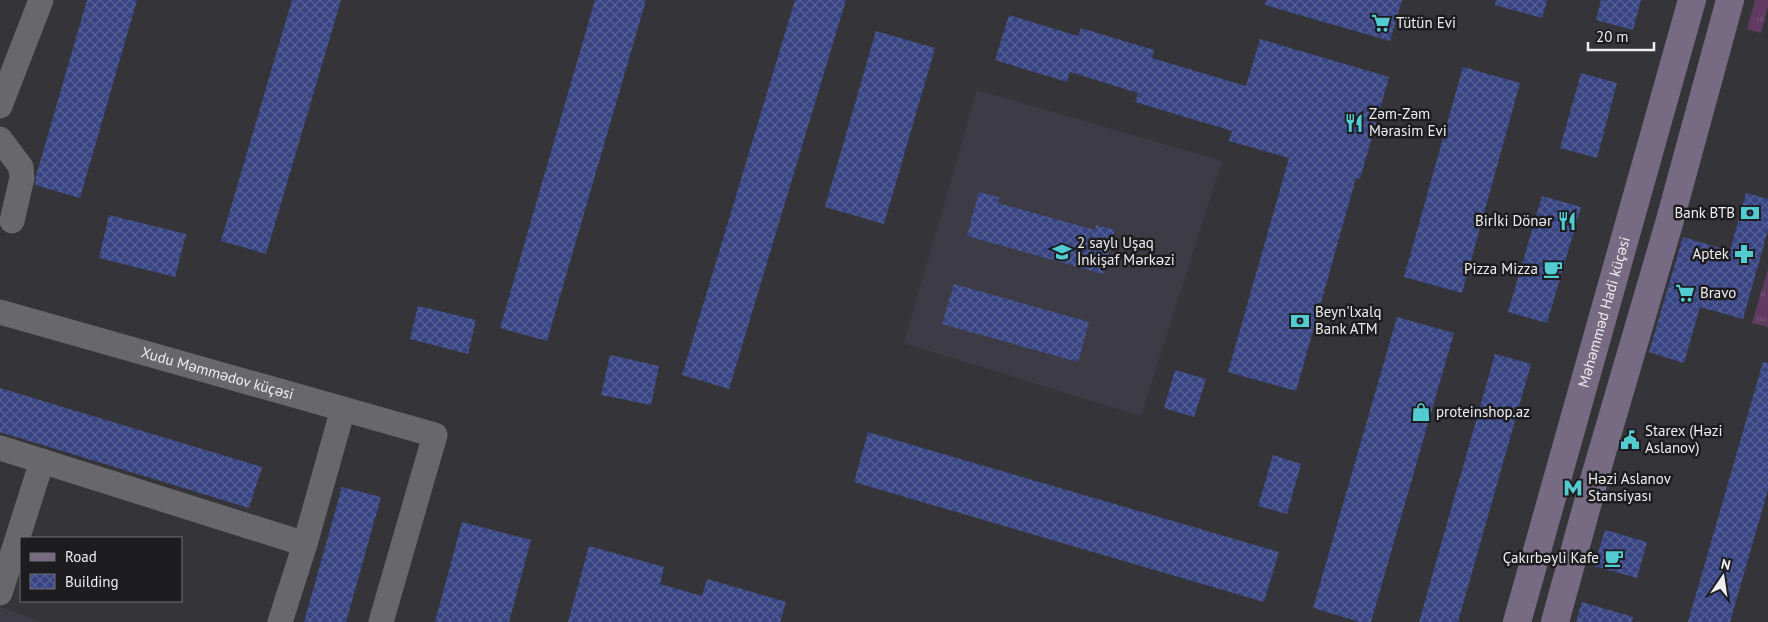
<svg xmlns="http://www.w3.org/2000/svg" width="1768" height="622" viewBox="0 0 1768 622" font-family="'PT Sans',sans-serif">
<style>
.built{fill:#3d3c46}
.grass{fill:url(#grass-tufts)}
.building{fill:url(#building-cross-hatch)}
.lines{fill:none;stroke-linecap:round;stroke-linejoin:round}
.street{stroke:#68676c;stroke-width:25}
.secondary{stroke:#766b82;stroke-width:28}
.labels{text-anchor:middle;stroke-width:5;stroke-linejoin:round;paint-order:stroke}
.poi-label{font-size:15px;fill:#eeeef1;stroke:#1d1c1f;text-anchor:start}
.street-label{font-size:15px;fill:#eeeef1;stroke:#1d1c1f}
</style>
<defs>
<pattern id="grass-tufts" width="24" height="20" patternUnits="userSpaceOnUse" patternTransform="scale(1.25)"><rect width="24" height="20" fill="#603a60"/><path d="M3 7l-1-3M5 7V3M7 7l1-3M15 17l-1-3M17 17v-4M19 17l1-3" fill="none" stroke="#775777"/></pattern>
<pattern id="building-cross-hatch" width="8" height="8" patternUnits="userSpaceOnUse" patternTransform="scale(1.25)"><rect width="8" height="8" fill="#384582"/><path d="M0 0l8 8M0 8l8-8" fill="none" stroke="#556094"/></pattern>
</defs>
<rect width="100%" height="100%" fill="#353539"/>
<!-- built -->
<g class="built">
<path d="M977,90L1222,161L1141,416L904,343Z"/>
<path d="M0,607L42,622H0Z"/>
</g>
<!-- grass -->
<g class="grass">
<path d="M1755,0H1768V6L1761,33L1747,29Z"/>
<path d="M1768,269V327L1752,323Z"/>
</g>
<!-- building -->
<g class="building">
<path d="M87,0H137L80,198L35,185L36,176Z"/>
<path d="M292,0H341L266,254L221,241Z"/>
<path d="M595,0H646L547,341L500,328Z"/>
<path d="M795,0H846L729,389L682,375Z"/>
<path d="M1266,0H1402L1390,41L1265,5Z"/>
<path d="M1496,0H1547L1542,18L1495,5Z"/>
<path d="M1601,0H1641L1633,30L1596,20Z"/>
<path d="M1009,15L1078,36L1081,28L1154,50L1152,58L1246,86L1260,39L1389,77L1360,179L1356,178L1296,391L1228,372L1289,158L1229,141L1232,131L1135,102L1138,93L1070,72L1067,82L995,60Z"/>
<path d="M876,31L935,48L884,224L825,207Z"/>
<path d="M1463,67L1520,83L1462,293L1404,277Z"/>
<path d="M1581,73L1617,83L1597,158L1560,148Z"/>
<path d="M979,192L999,197L998,203L1095,230L1096,225L1115,230L1103,274L967,236Z"/>
<path d="M1746,193L1768,199V230L1743,319L1700,307L1684,363L1649,352L1683,237L1730,251Z"/>
<path d="M1542,196L1581,207L1547,323L1508,312Z"/>
<path d="M109,215L186,234L175,277L99,258Z"/>
<path d="M954,284L1089,322L1078,362L942,324Z"/>
<path d="M418,306L476,320L468,354L410,339Z"/>
<path d="M1397,317L1454,333L1371,622H1360L1313,608Z"/>
<path d="M1495,354L1531,364L1458,622H1419Z"/>
<path d="M610,355L659,366L651,405L601,395Z"/>
<path d="M1763,362L1768,363V490L1732,615L1730,622H1688Z"/>
<path d="M1175,370L1206,379L1194,417L1164,408Z"/>
<path d="M0,388L262,467L249,508L0,432Z"/>
<path d="M868,432L1279,552L1264,602L854,482Z"/>
<path d="M1273,455L1301,464L1287,514L1258,506Z"/>
<path d="M342,487L381,497L346,622H304Z"/>
<path d="M462,522L531,540L509,622H435Z"/>
<path d="M1605,530L1647,542L1637,578L1594,566Z"/>
<path d="M589,546L664,567L660,584L702,596L707,579L786,602L780,622H568Z"/>
<path d="M1582,602L1633,617L1632,622H1576Z"/>
</g>
<g class="lines">
<!-- street -->
<g class="street">
<path d="M0,106L41,0"/>
<path d="M0,139L21,167L22,178L12,221"/>
<path id="s1" d="M0,312L435,435L381,622"/>
<path d="M0,448L305,544"/>
<path d="M0,593L42,461"/>
<path d="M280,622L305,544L343,409"/>
</g>
<!-- secondary -->
<g class="secondary">
<path id="s2" d="M1517,622L1692,0"/>
<path d="M1555,622L1596,473L1670,220L1730,0"/>
</g>
</g>
<!-- icons -->
<defs>
<g id="supermarket-bare" transform="scale(1.5)"><path d="M-6-5.5h2.5l.6 2H6L4.5 2H-2.5L-4.4-4H-6ZM-1.5 3.2a1.3 1.3 0 1 0 .1 0ZM3 3.2a1.3 1.3 0 1 0 .1 0Z" fill="#52ccd1" stroke="#1d1c1f" stroke-width="2.5" paint-order="stroke"/></g>
<g id="restaurant-bare" transform="scale(1.5)"><path d="M-5-6h1v4h1v-4h1v4h1v-4h1v5L-1.5 .5V6h-2V.5L-5-1ZM5-6V6H3V1.5H1.5Q1.5-4 5-6Z" fill="#52ccd1" stroke="#1d1c1f" stroke-width="2.5" paint-order="stroke"/></g>
<g id="bank-bare" transform="scale(1.5)"><path d="M-6-4H6V4H-6ZM0-2.3a2.3 2.3 0 1 0 0 4.6a2.3 2.3 0 1 0 0-4.6Z" fill="#52ccd1" stroke="#1d1c1f" stroke-width="2.5" paint-order="stroke"/></g>
<g id="school-bare" transform="scale(1.5)"><path d="M0-5L7-2L0 1L-7-2ZM-4 1L0 2.5L4 1V4Q0 6-4 4Z" fill="#52ccd1" stroke="#1d1c1f" stroke-width="2.5" paint-order="stroke"/></g>
<g id="pharmacy-bare" transform="scale(1.5)"><path d="M-2-6h4v4h4v4h-4v4h-4v-4h-4v-4h4Z" fill="#52ccd1" stroke="#1d1c1f" stroke-width="2.5" paint-order="stroke"/></g>
<g id="cafe-bare" transform="scale(1.5)"><path d="M-5.5-4.5H6V0H3Q3 3.5 0 3.5H-2.5Q-5.5 3.5-5.5 0ZM3-3.2v2h1.7v-2ZM-6 4.5H4V6H-6Z" fill="#52ccd1" stroke="#1d1c1f" stroke-width="2.5" paint-order="stroke"/></g>
<g id="shop-bare" transform="scale(1.5)"><path d="M-5-2.5h2.3a2.7 3.5 0 0 1 5.4 0H5L5.5 6h-11ZM-1.5-2.5h3a1.5 2.3 0 0 0-3 0Z" fill="#52ccd1" stroke="#1d1c1f" stroke-width="2.5" paint-order="stroke"/></g>
<g id="civic-bare" transform="scale(1.5)"><path d="M-.6-6.5H3V-4.5H.6V-3L4-1V1h2V6H-6V1h2V-1L-.6-3ZM-1.2 2.5V6h2.4V2.5Z" fill="#52ccd1" stroke="#1d1c1f" stroke-width="2.5" paint-order="stroke"/></g>
<g id="metro-bare" transform="scale(1.5)"><path d="M-5.5 5V-5H-3L0 0L3-5H5.5V5H3V-.5L0 4L-3-.5V5Z" fill="#52ccd1" stroke="#1d1c1f" stroke-width="2.5" paint-order="stroke"/></g>
</defs>
<g fill-rule="evenodd">
<use href="#supermarket-bare" x="1381" y="23"/>
<use href="#restaurant-bare" x="1354" y="123"/>
<use href="#bank-bare" x="1750" y="213"/>
<use href="#restaurant-bare" x="1567" y="221"/>
<use href="#school-bare" x="1062" y="252"/>
<use href="#pharmacy-bare" x="1744" y="254"/>
<use href="#cafe-bare" x="1553" y="269"/>
<use href="#supermarket-bare" x="1685" y="293"/>
<use href="#bank-bare" x="1300" y="321"/>
<use href="#shop-bare" x="1421" y="412"/>
<use href="#civic-bare" x="1630" y="440"/>
<use href="#metro-bare" x="1573" y="488"/>
<use href="#cafe-bare" x="1614" y="558"/>
</g>
<g class="labels">
<!-- poi labels -->
<g class="poi-label">
<text x="1396" y="28">Tütün Evi</text>
<text x="1369" y="119">Zәm-Zәm<tspan x="1369" dy="17">Mәrasim Evi</tspan></text>
<text x="1735" y="218" text-anchor="end">Bank BTB</text>
<text x="1552" y="226" text-anchor="end">Birİki Dönər</text>
<text x="1077" y="248">2 saylı Uşaq<tspan x="1077" dy="17">İnkişaf Mərkəzi</tspan></text>
<text x="1729" y="259" text-anchor="end">Aptek</text>
<text x="1538" y="274" text-anchor="end">Pizza Mizza</text>
<text x="1700" y="298">Bravo</text>
<text x="1315" y="317">Beyn'lxalq<tspan x="1315" dy="17">Bank ATM</tspan></text>
<text x="1436" y="417">proteinshop.az</text>
<text x="1645" y="436">Starex (Həzi<tspan x="1645" dy="17">Aslanov)</tspan></text>
<text x="1588" y="484">Həzi Aslanov<tspan x="1588" dy="17">Stansiyası</tspan></text>
<text x="1599" y="563" text-anchor="end">Çakırbəyli Kafe</text>
</g>
<!-- street labels -->
<g class="street-label">
<text dy="5" stroke="none"><textPath href="#s2" startOffset="322">Məhəmməd Hadi küçəsi</textPath></text>
<text dy="5" stroke="none"><textPath href="#s1" startOffset="226">Xudu Məmmədov küçəsi</textPath></text>
</g>
</g>
<!-- legend -->
<rect x="20" y="537" width="162" height="65" fill="#1d1c1f" stroke="#717073"/>
<rect x="30" y="553" width="25" height="8" fill="#766b82" stroke="#717073"/>
<text x="65" y="562" font-size="15" fill="#eeeef1">Road</text>
<rect x="30" y="574" width="25" height="15" fill="url(#building-cross-hatch)" stroke="#717073"/>
<text x="65" y="587" font-size="15" fill="#eeeef1">Building</text>
<!-- north arrow -->
<g transform="translate(1723 577) rotate(13)" stroke="#1d1c1f" stroke-width="4" paint-order="stroke">
<path d="M0-4L9 19L0 12L-9 19Z" fill="#eeeef1"/>
<text y="-8" font-size="14" font-weight="bold" text-anchor="middle" fill="#eeeef1">N</text>
</g>
<!-- scale -->
<path d="M1588 42v8h66v-8" fill="none" stroke="#eeeef1" stroke-width="2.5"/>
<text x="1596" y="42" font-size="15" fill="#eeeef1" stroke="#1d1c1f" stroke-width="4" paint-order="stroke">20 m</text>
</svg>
